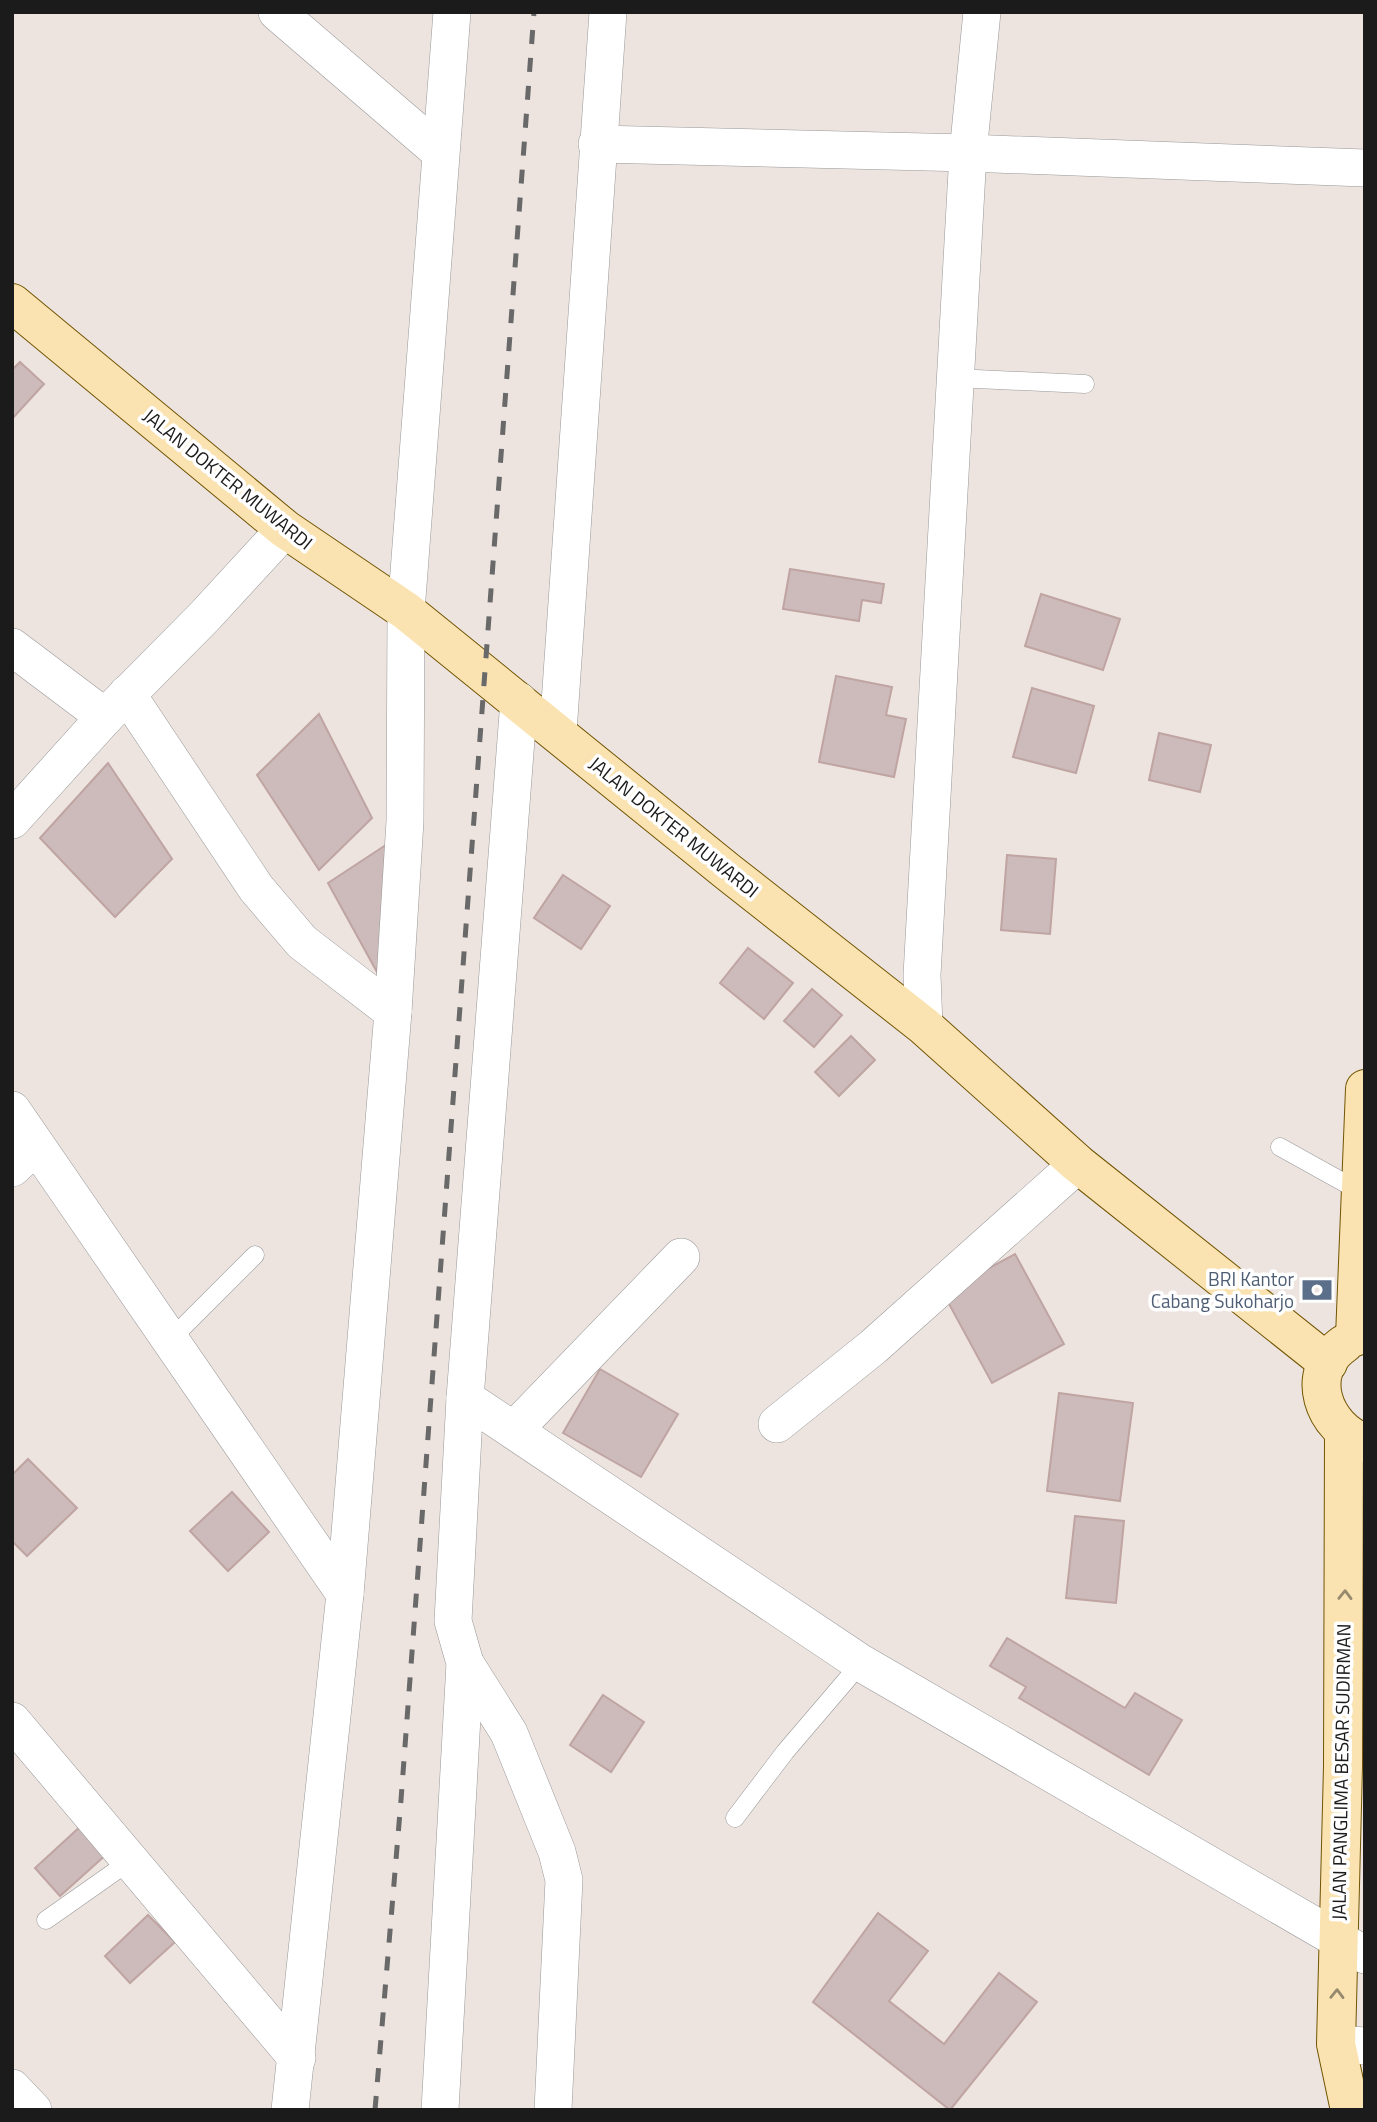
<svg xmlns="http://www.w3.org/2000/svg" width="1377" height="2122" viewBox="0 0 1377 2122" font-family="'Titillium Web',sans-serif">
<style>
.building{fill:#ccbbba;stroke:#bfa4a2;stroke-width:2}
.lines{fill:none;stroke-linecap:round;stroke-linejoin:round}
.service-casing{stroke:#989898;stroke-width:19}
.minor-casing{stroke:#989898;stroke-width:38}
.secondary-casing{stroke:#715503;stroke-width:40}
.service{stroke:#fff;stroke-width:18}
.minor{stroke:#fff;stroke-width:37}
.secondary{stroke:#fae3b1;stroke-width:38}
.rail{stroke:#696969;stroke-width:5;stroke-dasharray:14 14;stroke-linecap:butt}
.oneway{stroke:#96896e}
.labels{text-anchor:middle;stroke-width:7;stroke-linejoin:round;paint-order:stroke}
.street-label{font-size:19px;fill:#1b1b1b;stroke:#fff}
.service-label{font-size:19px;fill:#4e5e75;stroke:#fff;text-anchor:end}
</style>
<rect width="100%" height="100%" fill="#ede4e0"/>
<!-- building -->
<g class="building">
<path d="M20,362L44,384L12,419V370Z"/>
<path d="M790,569L884,584L881,603L862,600L859,621L783,609Z"/>
<path d="M1041,594L1120,619L1103,670L1025,646Z"/>
<path d="M836,676L892,687L886,715L906,719L894,777L819,762Z"/>
<path d="M1032,688L1094,706L1076,773L1013,757Z"/>
<path d="M319,714L372,818L319,870L257,775Z"/>
<path d="M1159,733L1211,745L1200,792L1149,780Z"/>
<path d="M108,763L172,859L115,917L40,838Z"/>
<path d="M395,839L377,972L328,883Z"/>
<path d="M1007,855L1056,859L1050,934L1001,930Z"/>
<path d="M563,875L610,906L581,949L534,918Z"/>
<path d="M748,948L793,983L764,1019L720,983Z"/>
<path d="M812,989L842,1015L814,1047L784,1021Z"/>
<path d="M851,1036L875,1060L839,1096L815,1072Z"/>
<path d="M1015,1254L1064,1344L992,1383L943,1293Z"/>
<path d="M600,1369L678,1414L641,1477L563,1433Z"/>
<path d="M1059,1393L1133,1403L1120,1501L1047,1491Z"/>
<path d="M28,1459L77,1508L27,1556L12,1541V1475Z"/>
<path d="M232,1492L269,1532L228,1571L190,1531Z"/>
<path d="M1075,1516L1124,1521L1116,1603L1066,1598Z"/>
<path d="M1007,1638L1125,1708L1135,1693L1182,1720L1149,1775L1019,1698L1026,1687L990,1666Z"/>
<path d="M603,1695L644,1722L611,1772L570,1745Z"/>
<path d="M82,1825L108,1853L60,1896L35,1868Z"/>
<path d="M878,1913L928,1951L889,2001L944,2044L999,1973L1037,2002L950,2110L813,2002Z"/>
<path d="M148,1915L175,1942L130,1983L105,1956Z"/>
</g>
<g class="lines">
<!-- service casing -->
<g class="service-casing">
<g id="service">
<path d="M955,378L1085,384"/>
<path d="M1280,1147L1361,1192"/>
<path d="M170,1340L255,1255"/>
<path d="M735,1818L785,1752L861,1663"/>
<path d="M46,1920L130,1861"/>
</g>
</g>
<!-- minor casing -->
<g class="minor-casing">
<g id="minor">
<path d="M277,12L440,152"/>
<path d="M597,144L968,153L1365,168"/>
<path d="M12,647L105,717"/>
<path d="M127,694L256,888L302,942L393,1012"/>
<path d="M558,732L608,12"/>
<path d="M12,820L105,717L205,616L285,529"/>
<path d="M924,1026L922,975L968,153L982,12"/>
<path d="M12,1110L345,1594"/>
<path d="M12,1168L36,1146"/>
<path d="M465,1398L861,1663L1365,1955"/>
<path d="M777,1424L873,1347L1078,1164"/>
<path d="M514,1430L681,1257"/>
<path d="M465,1663L509,1733L557,1852L564,1880L553,2110"/>
<path d="M12,1721L297,2058"/>
<path d="M1336,2044L1365,2046"/>
<path d="M12,2088L33,2110"/>
<path d="M290,2110L345,1594L393,1012L405,821L406,611L452,12"/>
<path d="M440,2110L465,1663L453,1621L465,1398L519,701"/>
</g>
</g>
<!-- secondary casing -->
<g class="secondary-casing">
<g id="secondary">
<path d="M12,303L285,529L406,611L728,872L924,1026L1078,1164L1328,1363"/>
<path d="M1355,1337L1365,1089"/>
<path d="M1344,1344C1303,1373 1323,1428 1365,1443"/>
<path d="M1344,1433L1343,1766L1336,2044L1350,2110"/>
</g>
</g>
<!-- service -->
<use href="#service" class="service"/>
<!-- minor -->
<use href="#minor" class="minor"/>
<!-- secondary -->
<use href="#secondary" class="secondary"/>
<!-- rail -->
<path class="rail" d="M375,2110L401,1800L534,12"/>
</g>
<!-- one-way arrows -->
<defs><path id="oneway-chevron" d="M-2-3.5L2.5 0L-2 3.5" fill="none" stroke-width="1.6" stroke-linecap="round" stroke-linejoin="round" transform="scale(1.75)"/></defs>
<g class="oneway">
<use href="#oneway-chevron" transform="translate(1345 1595) rotate(-89)"/>
<use href="#oneway-chevron" transform="translate(1337 1994) rotate(-89)"/>
</g>
<!-- icons -->
<defs>
<g id="bank-bare" transform="scale(2.415)"><path d="M-6-4H6V4H-6ZM0-2.3a2.3 2.3 0 1 0 0 4.6a2.3 2.3 0 1 0 0-4.6Z" fill="#5c6f8a" stroke="#fff" stroke-width="2.5" paint-order="stroke"/></g>
</defs>
<g fill-rule="evenodd">
<use href="#bank-bare" x="1317" y="1290"/>
</g>
<g class="labels">
<!-- street labels -->
<g class="street-label">
<text transform="translate(228 479) rotate(39)" y="7">JALAN DOKTER MUWARDI</text>
<text transform="translate(674 827) rotate(39)" y="7">JALAN DOKTER MUWARDI</text>
<text transform="translate(1341 1772) rotate(-89)" y="7">JALAN PANGLIMA BESAR SUDIRMAN</text>
</g>
<!-- service labels -->
<g class="service-label">
<text x="1294" y="1286">BRI Kantor<tspan x="1294" dy="22">Cabang Sukoharjo</tspan></text>
</g>
</g>
<!-- border -->
<rect width="1377" height="2122" fill="none" stroke="#1b1b1b" stroke-width="28"/>
</svg>
